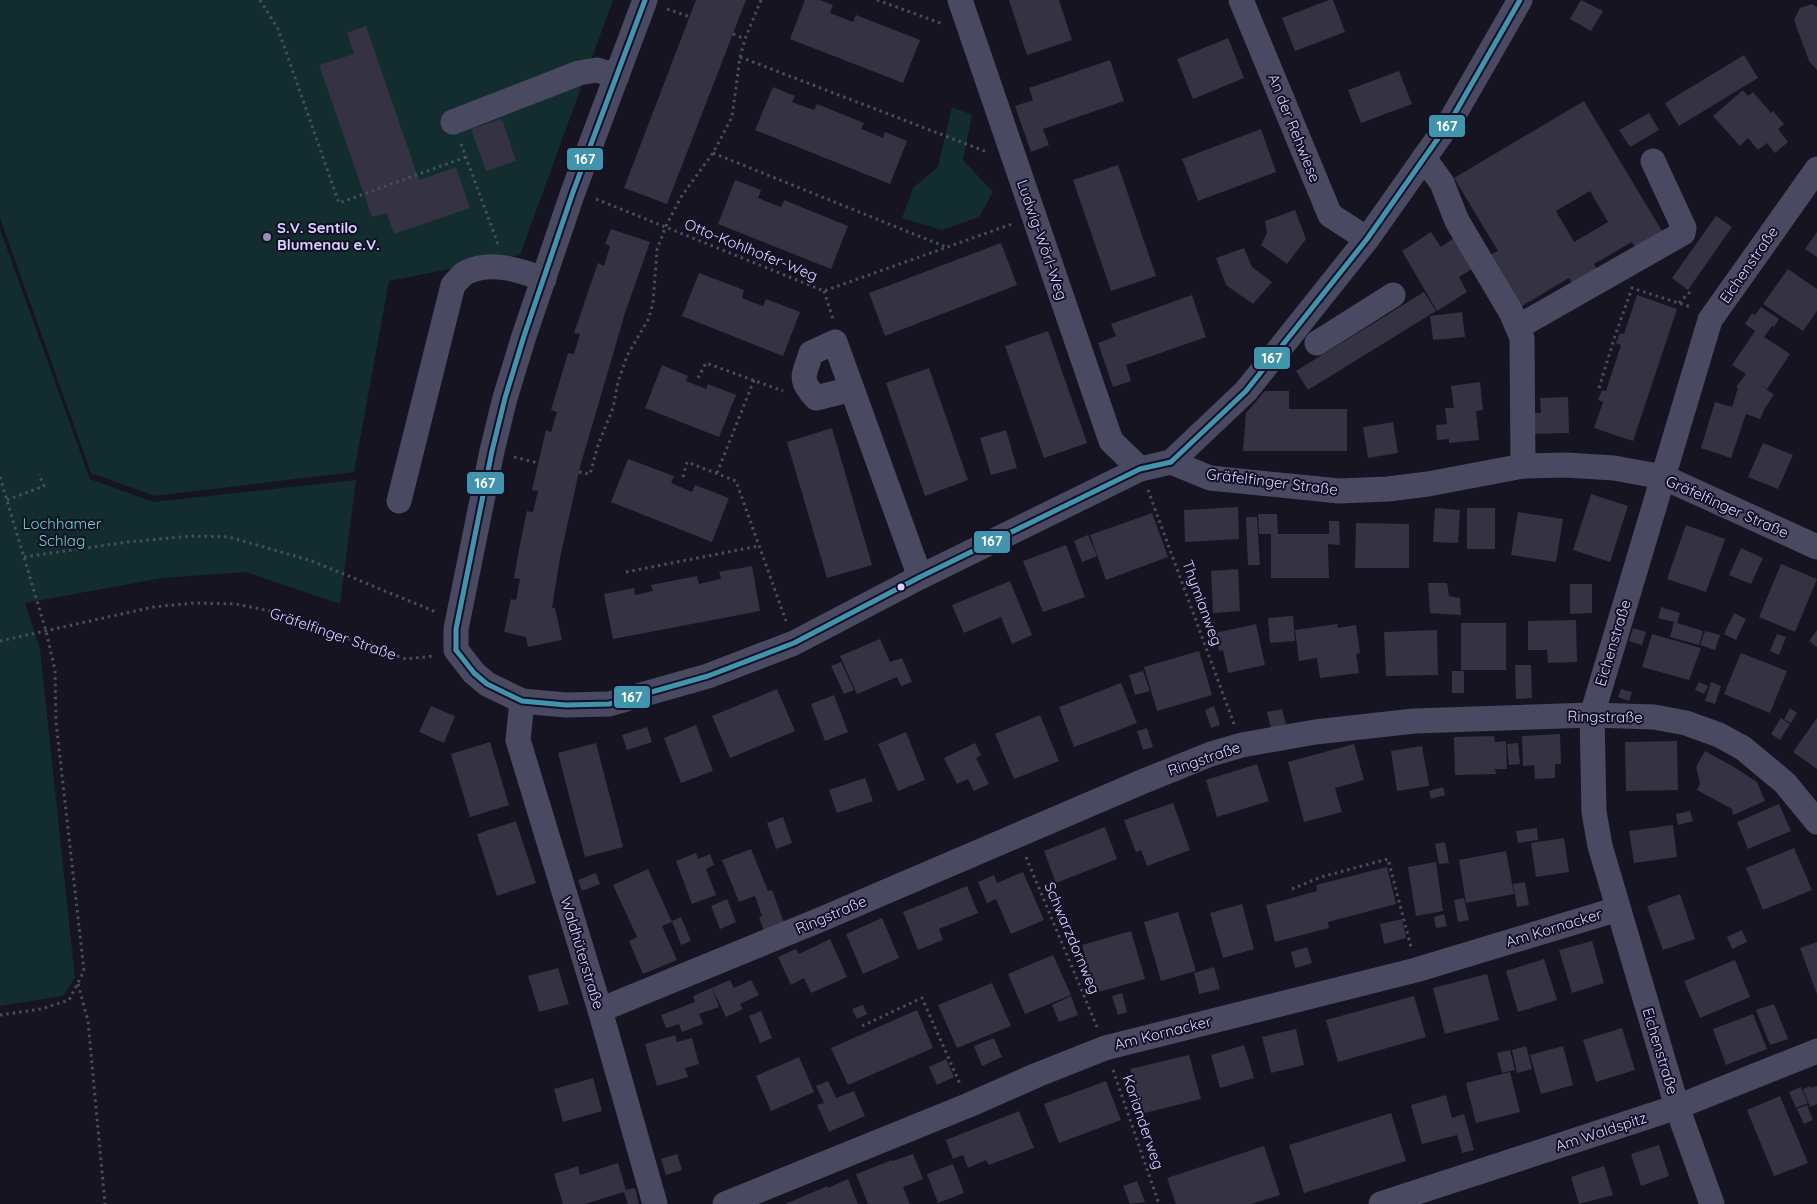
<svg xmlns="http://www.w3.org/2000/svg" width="1817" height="1204" viewBox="0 0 1817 1204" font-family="Quicksand,sans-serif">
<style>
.green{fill:#132c2d}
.building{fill:#343243;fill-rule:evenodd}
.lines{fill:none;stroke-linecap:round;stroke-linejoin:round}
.path{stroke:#44505f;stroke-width:3;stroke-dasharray:2.5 4;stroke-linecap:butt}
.minor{stroke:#4a4962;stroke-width:25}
.bus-1-casing{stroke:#130f26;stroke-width:9}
.bus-1{stroke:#4094ac;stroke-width:5}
.poi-dot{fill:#9591b1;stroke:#130f26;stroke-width:2}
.bus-dot{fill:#d9d4ff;stroke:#130f26;stroke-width:2}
.labels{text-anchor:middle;stroke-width:4;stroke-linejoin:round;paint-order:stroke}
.street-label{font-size:15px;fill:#d9d4ff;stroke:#130f26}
.poi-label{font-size:15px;font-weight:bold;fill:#d9d4ff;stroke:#130f26;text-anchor:start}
.park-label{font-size:15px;fill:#5fe0c0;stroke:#130f26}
.line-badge{stroke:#130f26;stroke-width:2}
.badge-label{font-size:14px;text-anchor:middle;font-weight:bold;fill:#fff}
</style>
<rect width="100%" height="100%" fill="#161421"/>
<!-- green -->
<g class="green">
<path d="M0,0H613L520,255L389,281L354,472L155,496L91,473L0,218Z"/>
<path d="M952,107L972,115L963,160L993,192L979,217L942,230L902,218L913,188L938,167Z"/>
<path d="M0,229L90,479L153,502L356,480L340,604L246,572L162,578L25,603L40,649L75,978L63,996L0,1006Z"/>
</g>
<!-- building -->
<g class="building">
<path d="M696,0H746L667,204L624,188Z"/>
<path d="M805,0H820L833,5L830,13L853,22L856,15L920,40L903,83L790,39Z"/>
<path d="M1009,0H1059L1072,40L1027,55Z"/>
<path d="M1329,0H1333L1345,32L1295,51L1282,18Z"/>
<path d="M1581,0L1603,11L1591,31L1570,19Z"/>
<path d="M1812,4L1817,7V70L1809,61L1794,20L1800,8Z"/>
<path d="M366,26L419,180L456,167L470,208L394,234L387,213L372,217L319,65L354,54L347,33Z"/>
<path d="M1228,38L1244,78L1193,99L1177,59Z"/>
<path d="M1744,55L1758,78L1679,126L1665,103Z"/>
<path d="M1110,60L1124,101L1043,129L1049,145L1031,152L1015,106L1033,100L1029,88Z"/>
<path d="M1399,71L1412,104L1361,123L1348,90Z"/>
<path d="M773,87L795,96L792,102L800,105L814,110L817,104L864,123L861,129L869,132L883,138L885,132L907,141L890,184L755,130Z"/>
<path d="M1743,90L1748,96L1753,92L1771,113L1773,111L1784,124L1778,129L1788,142L1775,153L1767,143L1758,150L1748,138L1740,146L1713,116Z"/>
<path d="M1584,101L1665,236L1638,252L1632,242L1594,264L1598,272L1574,287L1569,278L1517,309L1486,257L1498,251L1454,178ZM1590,191L1608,222L1574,242L1556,211Z"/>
<path d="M1649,113L1659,130L1630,147L1619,130Z"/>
<path d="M502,119L516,161L486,171L471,129Z"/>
<path d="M1261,129L1276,172L1198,201L1182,159Z"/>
<path d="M1118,165L1156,276L1111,291L1073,180Z"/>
<path d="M735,180L761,190L758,198L765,201L781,207L784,200L848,226L831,269L718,224Z"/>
<path d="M1295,210L1306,239L1287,264L1261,245L1267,233L1265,221Z"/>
<path d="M1716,216L1732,227L1688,290L1672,278Z"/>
<path d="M611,229L650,242L625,313L580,467L560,558L552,608H555L562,640L528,647L526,637L504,632L511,599L516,600L520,579L514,578L519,549L527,511L533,512L538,491L532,490L546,430L551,432L557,412L551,410L568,353L574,354L580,334L574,333L598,263L604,266L610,246L605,244Z"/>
<path d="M1431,232L1441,247L1457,236L1475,267L1459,277L1467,292L1437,311L1402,251Z"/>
<path d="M1817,232V257L1805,249Z"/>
<path d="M1001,243L1017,285L885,336L869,293Z"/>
<path d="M1244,248L1252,267L1272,282L1253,304L1226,285L1216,258Z"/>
<path d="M1788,269L1817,289V311L1803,331L1763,304Z"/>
<path d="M699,273L744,290L742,298L749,301L763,306L766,299L800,312L783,356L682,316Z"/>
<path d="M1424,292L1436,311L1308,390L1296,371Z"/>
<path d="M1192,295L1206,337L1126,365L1131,381L1113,387L1098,343L1116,336L1111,324Z"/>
<path d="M1637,295L1677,309L1633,441L1594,428L1603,402L1598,400L1602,390L1606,391L1621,345L1616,343L1620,333L1624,334Z"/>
<path d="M1761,307L1779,319L1774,327L1772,326L1764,337L1790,354L1767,389L1760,384L1774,395L1765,408L1760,419L1746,414L1731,458L1701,448L1715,402L1732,407L1738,388L1736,387L1746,374L1732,365L1755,331L1745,324L1752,313L1755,315Z"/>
<path d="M1462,312L1465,337L1433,340L1430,316Z"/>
<path d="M1048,331L1087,443L1044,458L1005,346Z"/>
<path d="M662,365L688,376L686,381L706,389L708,384L736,395L719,437L645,408Z"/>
<path d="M929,368L968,480L925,496L886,383Z"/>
<path d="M1480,382L1483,410L1476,411L1479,440L1449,443V439L1437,440L1436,425L1447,424L1445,408H1454L1451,386Z"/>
<path d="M1265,391H1289V409H1347V451H1243L1246,413Z"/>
<path d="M1568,397L1569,433L1529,434L1528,413H1541L1540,398Z"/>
<path d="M1393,422L1398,453L1368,458L1363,427Z"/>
<path d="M832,428L872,565L827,578L787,442Z"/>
<path d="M1006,430L1017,468L991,475L980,438Z"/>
<path d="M1763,443L1793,455L1778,489L1748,477Z"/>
<path d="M628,459L674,476L671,483L692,492L695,485L729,498L712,542L611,502Z"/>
<path d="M1591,494L1628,506L1610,562L1573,550Z"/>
<path d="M1238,507L1239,539L1185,542L1184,510Z"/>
<path d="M1435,508L1460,510L1458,543L1433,542Z"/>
<rect x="1467" y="508" width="28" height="41"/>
<path d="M1518,512L1563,519L1556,562L1511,555Z"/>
<path d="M1152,513L1168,557L1106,580L1090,535Z"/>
<path d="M1258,514H1277L1278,534H1329V521H1339L1340,545L1328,544L1329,578H1271V534H1259Z"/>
<path d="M1246,517H1257L1260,565H1248Z"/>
<path d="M1356,523L1409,524V568H1355Z"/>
<path d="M1686,525L1725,539L1706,592L1667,579Z"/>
<path d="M1088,535L1097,556L1082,562L1074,541Z"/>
<path d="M1066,545L1085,597L1043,612L1023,561Z"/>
<path d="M1741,548L1763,558L1751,584L1729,575Z"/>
<path d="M1781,564L1817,579L1795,632L1759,617Z"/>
<path d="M752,566L760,611L613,639L604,594L634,588L635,595L653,591L651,585L697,576L699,584L707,582L721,579L719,572Z"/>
<path d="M1238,569L1240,611L1213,613L1211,571Z"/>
<path d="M1010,581L1032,635L1012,644L1001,617L964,633L952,605Z"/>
<path d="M1428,583H1447L1449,596L1460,598L1461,615L1430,613Z"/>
<path d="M1570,584H1592V613L1570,614Z"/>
<path d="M1661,607L1680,613L1677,623L1703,631L1699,645L1670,637L1674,622L1658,618Z"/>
<path d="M1734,613L1746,619L1736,640L1724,634Z"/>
<path d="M1293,616L1295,641L1270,643L1268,618Z"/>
<path d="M1576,620L1577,662L1548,663L1547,650H1528V621Z"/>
<rect x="1461" y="623" width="45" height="47"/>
<path d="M1256,624L1265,665L1228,673L1223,650L1219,651L1215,633Z"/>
<path d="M1337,624L1338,628L1356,625L1360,653L1356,654L1359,673L1320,678L1317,658L1299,661L1295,630Z"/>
<path d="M1633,628L1646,632L1642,645L1629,641Z"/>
<path d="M1437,630L1438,675L1386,676L1384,632Z"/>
<path d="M1817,630V647L1809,641Z"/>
<path d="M1705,631L1720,635L1715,650L1700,645Z"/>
<path d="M1652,634L1701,648L1689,680L1642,667Z"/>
<path d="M1777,634L1786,637L1779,655L1770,651Z"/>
<path d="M880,639L890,662L902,658L912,682L901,686L897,677L857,694L840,656Z"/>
<path d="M1199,651L1212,695L1157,711L1144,667Z"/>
<path d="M1741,653L1787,671L1770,713L1724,694Z"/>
<path d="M841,662L854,690L844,694L831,666Z"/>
<path d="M1515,665H1531L1532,698L1516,699Z"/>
<path d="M1143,671L1150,691L1135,695L1129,675Z"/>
<rect x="1452" y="671" width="12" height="22"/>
<path d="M1699,682L1708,686L1704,694L1695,690Z"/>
<path d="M1711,682L1721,686L1715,704L1705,701Z"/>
<path d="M1121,683L1137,723L1074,747L1059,707Z"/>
<path d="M777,689L795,731L730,758L712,716Z"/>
<path d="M1621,689L1632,692L1629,701L1618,697Z"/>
<path d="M834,695L848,732L825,741L811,704Z"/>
<path d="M431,706L455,716L444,743L419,732Z"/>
<path d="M1214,706L1220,725L1211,728L1205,710Z"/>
<path d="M1790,708L1797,713L1791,723L1784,719Z"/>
<path d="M1282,709L1286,724L1271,728L1267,712Z"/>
<path d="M1040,715L1059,761L1014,779L995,734Z"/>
<path d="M1781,718L1790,724L1780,740L1771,734Z"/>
<path d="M1817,718V769L1793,752Z"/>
<path d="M696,725L713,771L681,783L664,738Z"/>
<path d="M647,727L652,742L627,750L622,735Z"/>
<path d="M1147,728L1153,747L1143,750L1137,731Z"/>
<path d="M906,732L925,780L898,791L878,744Z"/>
<path d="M1560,734L1561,764H1555V778L1535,779L1534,765L1523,766L1522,736Z"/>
<path d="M1494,736L1495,742L1506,741L1507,769H1495L1496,774L1455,775L1454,737Z"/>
<path d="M1677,741L1678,790L1626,791L1625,742Z"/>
<path d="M490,742L509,805L470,817L451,754Z"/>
<path d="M596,743L623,847L585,857L558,753Z"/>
<path d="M975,743L981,755L976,758L989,784L974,791L968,779L957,784L944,758Z"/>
<path d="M1518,743L1520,764L1509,765L1507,744Z"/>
<path d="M1354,744L1364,780L1335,788L1342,812L1304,822L1288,762Z"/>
<path d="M1422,746L1429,786L1397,791L1391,751Z"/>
<path d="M1705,751L1734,767L1757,782L1765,801L1733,815L1732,809L1697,790L1700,783L1696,767Z"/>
<path d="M1257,764L1269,801L1217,817L1206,780Z"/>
<path d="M865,778L873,801L837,813L829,790Z"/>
<path d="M1443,787L1445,795L1431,799L1429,791Z"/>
<path d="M1173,803L1190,850L1147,866L1141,850L1136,852L1124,820Z"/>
<path d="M1779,804L1791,831L1748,849L1737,822Z"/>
<path d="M1690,811L1693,821L1678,825L1676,814Z"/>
<path d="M783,817L792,843L776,849L767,823Z"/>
<path d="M516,821L536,883L497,896L477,834Z"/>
<path d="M1673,825L1677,857L1634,863L1629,831Z"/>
<path d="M1105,827L1117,859L1056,883L1044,851Z"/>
<path d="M1537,828L1538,840L1518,843L1516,831Z"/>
<path d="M1564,838L1569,872L1536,877L1531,843Z"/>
<path d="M1445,842L1449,863L1439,864L1435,844Z"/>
<path d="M1794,848L1812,890L1763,910L1746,868Z"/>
<path d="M751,849L768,891L772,890L784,923L764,931L759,917L762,916L755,896L739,902L722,860Z"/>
<path d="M1506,851L1514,894L1466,903L1459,860Z"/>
<path d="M696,853L698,859L710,854L714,865L706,869L716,895L692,904L676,861Z"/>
<path d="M1436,862L1443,911L1416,916L1408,867Z"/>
<path d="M1387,867L1396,904L1328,922L1329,928L1275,942L1266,905L1317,891L1316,885Z"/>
<path d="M648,869L672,922L662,926L677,960L643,974L629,941L637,937L613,885Z"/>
<path d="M1023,872L1044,920L1011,934L996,899L987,903L978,882L994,875L997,883Z"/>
<path d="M596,873L600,884L582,891L578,880Z"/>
<path d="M1525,882L1529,905L1517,907L1513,884Z"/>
<path d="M967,886L978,913L939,929L943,940L918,950L903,912Z"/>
<path d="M1680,894L1695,939L1663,950L1647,906Z"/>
<path d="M1464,898L1469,920L1458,922L1454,900Z"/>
<path d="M727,899L736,922L720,929L711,906Z"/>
<path d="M1242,904L1254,949L1223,958L1210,913Z"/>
<path d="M1178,912L1196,971L1161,981L1144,922Z"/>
<path d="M1444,914L1447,926L1436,928L1434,917Z"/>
<path d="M681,917L691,941L681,945L672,921Z"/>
<path d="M882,918L899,958L863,974L846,934Z"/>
<path d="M1402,919L1406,938L1384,944L1380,924Z"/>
<path d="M1742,930L1747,942L1732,949L1727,937Z"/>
<path d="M1131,931L1145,979L1095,993L1082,945Z"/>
<path d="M830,939L847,977L811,993L804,978L791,985L778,957L796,949L799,954Z"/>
<path d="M1592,941L1604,983L1572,993L1559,950Z"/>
<path d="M1817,942V994L1800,948Z"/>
<path d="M1307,947L1312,963L1295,968L1291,952Z"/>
<path d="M1053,955L1071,995L1025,1014L1008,974Z"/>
<path d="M1544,959L1557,1000L1518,1012L1506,971Z"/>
<path d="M1735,960L1750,997L1700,1018L1684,981Z"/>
<path d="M1214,967L1220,989L1199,994L1194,973Z"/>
<path d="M558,968L569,1004L539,1012L528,976Z"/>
<path d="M1487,974L1499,1020L1445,1034L1433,988Z"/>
<path d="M730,980L734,988L751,980L759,995L740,1004L743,1009L726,1017L712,988L719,1007L699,1014L703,1024L682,1032L679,1024L666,1028L661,1015L695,1002L693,996Z"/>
<path d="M992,983L1011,1026L957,1048L938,1005Z"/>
<path d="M1122,993L1127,1012L1118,1015L1112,996Z"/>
<path d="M1071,996L1078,1015L1059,1022L1052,1005Z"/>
<path d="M1414,996L1426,1037L1338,1062L1326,1020Z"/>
<path d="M1774,1004L1788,1039L1770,1045L1756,1010Z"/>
<path d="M863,1005L867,1014L857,1019L852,1009Z"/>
<path d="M917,1010L933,1048L848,1085L831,1048Z"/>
<path d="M761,1011L772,1038L760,1043L749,1016Z"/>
<path d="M1753,1014L1767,1049L1726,1065L1713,1029Z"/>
<path d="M1622,1028L1635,1070L1596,1082L1583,1040Z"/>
<path d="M1296,1029L1304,1065L1271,1073L1262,1037Z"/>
<path d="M675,1035L677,1042L692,1038L699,1064L685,1068L688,1077L657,1086L645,1044Z"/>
<path d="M994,1038L1002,1057L982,1066L974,1046Z"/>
<path d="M1244,1045L1254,1078L1220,1088L1211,1055Z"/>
<path d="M1526,1046L1532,1069L1517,1073L1512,1050Z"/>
<path d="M1563,1046L1573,1085L1541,1094L1530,1055Z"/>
<path d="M1510,1050L1515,1070L1502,1073L1497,1053Z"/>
<path d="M1189,1055L1201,1099L1141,1114L1130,1069Z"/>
<path d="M799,1057L814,1092L771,1111L756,1076Z"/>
<path d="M946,1059L954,1077L937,1085L929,1067Z"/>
<path d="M1510,1072L1520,1112L1476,1123L1466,1083Z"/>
<path d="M593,1078L602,1111L563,1122L554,1089Z"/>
<path d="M828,1081L836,1098L854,1091L865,1116L829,1132L817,1105L824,1103L816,1086Z"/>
<path d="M1106,1081L1121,1120L1059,1143L1044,1104Z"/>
<path d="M1811,1086V1088L1817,1086V1104L1810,1107L1803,1089Z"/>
<path d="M1801,1087L1808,1103L1796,1108L1789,1092Z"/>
<path d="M1446,1095L1452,1118L1464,1114L1474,1150L1462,1153L1457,1135L1422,1144L1411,1105Z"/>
<path d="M1780,1096L1808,1163L1774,1176L1747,1110Z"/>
<path d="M1807,1105L1813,1120L1804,1124L1797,1109Z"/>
<path d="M1019,1111L1034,1148L989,1165L986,1160L968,1168L963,1155L953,1159L946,1140Z"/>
<path d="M1391,1113L1406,1161L1304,1193L1289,1145Z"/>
<path d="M1659,1145L1669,1176L1641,1186L1631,1154Z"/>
<path d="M1264,1146L1280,1195L1251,1204H1176L1167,1178Z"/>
<path d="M677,1154L682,1170L666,1175L661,1159Z"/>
<path d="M913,1154L923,1179L903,1187L910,1204H868L856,1174L892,1160L893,1161Z"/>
<path d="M618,1163L626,1190L635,1188L639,1204H628L624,1192L585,1204H563L554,1174L578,1166L580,1175Z"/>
<path d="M953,1164L964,1193L938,1203L927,1174Z"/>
<path d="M1604,1166L1613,1195L1579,1204L1571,1177Z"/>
<path d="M848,1179L858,1204H785L823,1188L827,1186L828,1188Z"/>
<path d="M1137,1181L1145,1202L1130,1204L1123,1186Z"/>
</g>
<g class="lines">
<!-- path -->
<g class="path">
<path d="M260,0L278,29L339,203L466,157"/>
<path d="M877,0L943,24"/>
<path d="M667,9L690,17"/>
<path d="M733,34L745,39"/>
<path d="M740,57L987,152"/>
<path d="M461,144L498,244"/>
<path d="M713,153L946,247"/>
<path d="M596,199L824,291L1012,224"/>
<path d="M824,291L833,319"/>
<path d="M1679,303L1692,290"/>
<path d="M698,378L706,363L783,391"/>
<path d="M1599,388L1615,336L1632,288L1691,307"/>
<path d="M514,457L538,463"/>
<path d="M579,472L590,474L598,445L613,408L618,382L627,356L649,318L653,303L657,250L665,228L681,197L713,153L732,117L740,57L745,39L761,0"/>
<path d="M717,473L754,380"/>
<path d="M0,477L46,631L55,670L56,722L84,971L69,1000L41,1009L0,1015"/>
<path d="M683,477L687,462L736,481L786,621"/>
<path d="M1148,490L1234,724"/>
<path d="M7,500L44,486L39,474"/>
<path d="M24,557L128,542L192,536L229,537L312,561L436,612"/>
<path d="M626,572L759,546"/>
<path d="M0,641L153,607L194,603L236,604L270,611L406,659L433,656"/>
<path d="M1026,857L1097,1027"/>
<path d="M1292,889L1321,877L1388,859L1411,947"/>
<path d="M78,984L88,1021L105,1204"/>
<path d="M862,1026L922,998L960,1084"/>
<path d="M1113,1070L1159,1204"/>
</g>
<!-- minor -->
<g class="minor">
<path d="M645,0L573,192L524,336L505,398L492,451L456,629V650L474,673L487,684L522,701L566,705L609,704L708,676L794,643L920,577L1140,469L1171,462L1210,478L1339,491L1388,489L1428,484L1523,466L1566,465L1614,468L1663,477L1817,547"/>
<path d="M960,0L1111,441L1140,469"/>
<path d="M1241,0L1330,215L1367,239"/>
<path d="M453,122L579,73L597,70L617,76"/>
<path d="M1424,158L1442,183L1457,221L1511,312L1522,338L1523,466"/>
<path d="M1518,327L1683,233L1684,228L1653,161"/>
<path d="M1317,343L1393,295"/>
<path d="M852,389L816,398C798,379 804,376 811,353L835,342L920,577"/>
<path d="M1171,462L1246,391L1367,239L1451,120L1520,0"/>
<path d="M399,501L453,285C457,281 461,276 465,273C490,260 519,270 544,279"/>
<path d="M522,701L518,740L600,1010L655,1204"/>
<path d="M600,1010L822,919L1144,781L1211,754L1242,745L1315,732L1414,721L1592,715L1654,717L1686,723L1719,735L1743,748L1785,783L1817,822"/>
<path d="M725,1204L969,1105L1037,1075L1105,1048L1416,970L1618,909"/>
<path d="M1381,1204L1677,1107L1817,1051"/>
<path d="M1712,1204L1677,1107L1600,846L1594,812L1592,715L1710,320L1817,169"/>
</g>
<!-- bus-1 casing -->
<g class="bus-1-casing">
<g id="bus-1">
<path d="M1171,462L1246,391L1367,239L1451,120L1520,0"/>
<path d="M456,650L474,673L487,684L522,701L566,705L609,704L708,676L794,643L920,577L1140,469L1171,462"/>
<path d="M456,650V629L492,451L505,398L524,336L573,192L645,0"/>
</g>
</g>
<!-- bus-1 -->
<use href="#bus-1" class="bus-1"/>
</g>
<!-- markers -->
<circle class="poi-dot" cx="267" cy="237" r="5"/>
<circle class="bus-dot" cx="901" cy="587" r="4.5"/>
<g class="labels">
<!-- street labels -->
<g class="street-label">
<text transform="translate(1294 128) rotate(68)" y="5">An der Rehwiese</text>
<text transform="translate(1042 240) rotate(71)" y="5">Ludwig-Wörl-Weg</text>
<text transform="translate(751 250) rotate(22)" y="5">Otto-Kohlhofer-Weg</text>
<text transform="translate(1749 265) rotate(-55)" y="5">Eichenstraße</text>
<text transform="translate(1272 482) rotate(7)" y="5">Gräfelfinger Straße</text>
<text transform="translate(1727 507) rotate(24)" y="5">Gräfelfinger Straße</text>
<text transform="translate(1202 603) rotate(70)" y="5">Thymianweg</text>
<text transform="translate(333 634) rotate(19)" y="5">Gräfelfinger Straße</text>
<text transform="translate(1613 643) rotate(-73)" y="5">Eichenstraße</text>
<text transform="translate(1605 717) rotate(1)" y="5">Ringstraße</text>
<text transform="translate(1204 759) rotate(-19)" y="5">Ringstraße</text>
<text transform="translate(831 915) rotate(-23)" y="5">Ringstraße</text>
<text transform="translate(1554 928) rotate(-17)" y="5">Am Kornacker</text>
<text transform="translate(1072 938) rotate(67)" y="5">Schwarzdornweg</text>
<text transform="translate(582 953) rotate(73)" y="5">Waldhüterstraße</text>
<text transform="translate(1163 1033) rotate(-14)" y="5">Am Kornacker</text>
<text transform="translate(1660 1051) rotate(73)" y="5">Eichenstraße</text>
<text transform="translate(1143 1122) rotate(71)" y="5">Korianderweg</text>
<text transform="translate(1601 1132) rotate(-18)" y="5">Am Waldspitz</text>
</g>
<!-- poi labels -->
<g class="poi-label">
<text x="277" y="233">S.V. Sentilo<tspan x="277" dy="17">Blumenau e.V.</tspan></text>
</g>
<!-- park labels -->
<g class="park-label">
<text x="62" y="529">Lochhamer<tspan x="62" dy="17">Schlag</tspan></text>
</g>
</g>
<g class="line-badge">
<rect x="1428" y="114" width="38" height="24" rx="5" fill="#4094ac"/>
<rect x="566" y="147" width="38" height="24" rx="5" fill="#4094ac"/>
<rect x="1253" y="346" width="38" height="24" rx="5" fill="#4094ac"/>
<rect x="466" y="471" width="39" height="24" rx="5" fill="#4094ac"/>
<rect x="973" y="530" width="38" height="24" rx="5" fill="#4094ac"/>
<rect x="613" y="685" width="38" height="24" rx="5" fill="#4094ac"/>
</g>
<g class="badge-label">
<text x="1447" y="131">167</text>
<text x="585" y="164">167</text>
<text x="1272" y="363">167</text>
<text x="485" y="488">167</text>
<text x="992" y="546">167</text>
<text x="632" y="702">167</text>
</g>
</svg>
